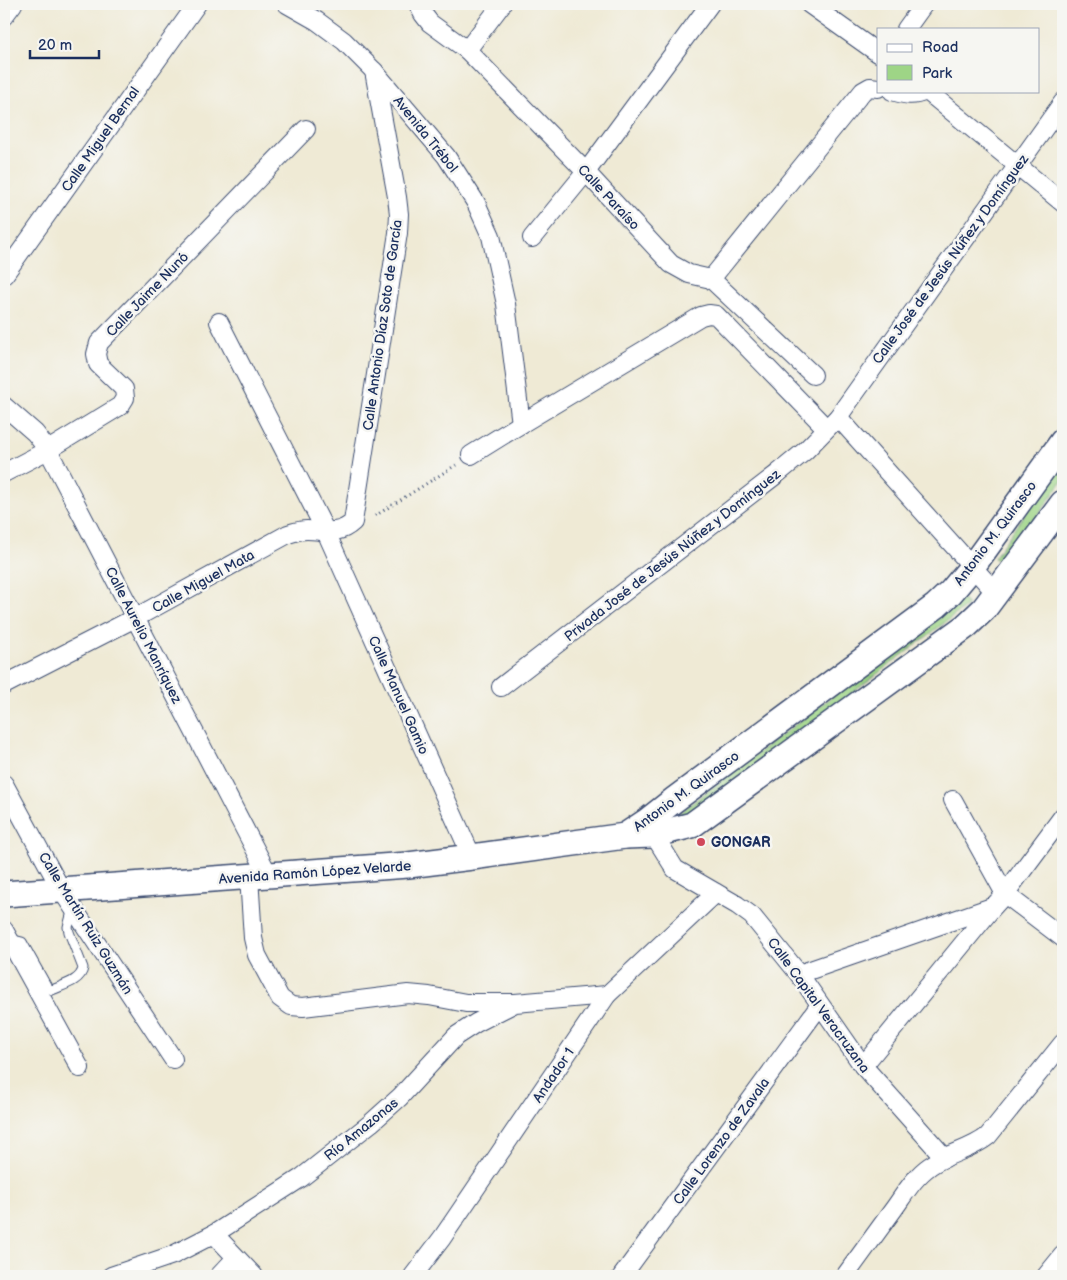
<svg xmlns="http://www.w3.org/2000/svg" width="1067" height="1280" viewBox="0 0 1067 1280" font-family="'Balsamiq Sans',sans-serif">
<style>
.green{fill:#9ed586;stroke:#5c8272}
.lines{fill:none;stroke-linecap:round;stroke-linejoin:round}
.lane-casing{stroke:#3b4b70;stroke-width:11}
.street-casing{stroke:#3b4b70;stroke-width:20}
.secondary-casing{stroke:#3b4b70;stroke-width:28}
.path{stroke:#3b4b70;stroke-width:3;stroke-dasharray:1 4;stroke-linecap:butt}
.lane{stroke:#fff;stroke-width:9}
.street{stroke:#fff;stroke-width:18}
.secondary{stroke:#fff;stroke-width:25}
.poi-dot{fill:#d1495b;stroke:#f6f6f2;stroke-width:2}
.labels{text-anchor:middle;stroke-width:5;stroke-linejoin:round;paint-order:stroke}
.street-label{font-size:14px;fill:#1b2f5e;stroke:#f6f6f2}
.poi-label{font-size:14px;font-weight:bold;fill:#1b2f5e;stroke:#f6f6f2;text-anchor:start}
</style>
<rect width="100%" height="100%" fill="#f6f6f2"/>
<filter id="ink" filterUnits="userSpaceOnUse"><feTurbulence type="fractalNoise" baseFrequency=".02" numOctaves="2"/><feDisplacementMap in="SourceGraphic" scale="10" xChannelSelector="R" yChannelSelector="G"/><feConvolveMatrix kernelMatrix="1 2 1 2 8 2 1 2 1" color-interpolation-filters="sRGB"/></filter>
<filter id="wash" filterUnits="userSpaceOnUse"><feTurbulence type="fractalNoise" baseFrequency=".0096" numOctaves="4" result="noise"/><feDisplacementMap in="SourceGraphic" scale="20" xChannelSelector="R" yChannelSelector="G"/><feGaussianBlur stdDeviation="1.12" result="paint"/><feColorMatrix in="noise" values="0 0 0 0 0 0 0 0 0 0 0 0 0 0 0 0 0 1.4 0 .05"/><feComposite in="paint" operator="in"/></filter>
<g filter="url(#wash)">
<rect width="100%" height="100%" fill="#efead5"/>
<!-- green -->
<g class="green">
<path d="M1063,459V480L1004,564L994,558Z"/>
<path d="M962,598L968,605L681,823L675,816Z"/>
</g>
</g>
<g filter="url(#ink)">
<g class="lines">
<!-- lane casing -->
<g class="lane-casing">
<path id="lane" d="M10,939L22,942L47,987L52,990C63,985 81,981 83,968L69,932L68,927L73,908"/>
</g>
<!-- street casing -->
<g class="street-casing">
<g id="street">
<path d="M287,4L317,21L344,41L374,71L446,156L476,203L491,236L506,304L521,424"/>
<path d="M418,4L423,14L430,23L467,50L586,172L671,264L689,274L711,279L813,375"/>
<path d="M809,4L878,53"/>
<path d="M4,16L13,4"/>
<path d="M906,29L924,4"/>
<path d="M467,50L502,4"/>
<path d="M892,91C906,95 913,97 926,91"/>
<path d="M927,91L1063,203"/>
<path d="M532,238L586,172L710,4"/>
<path d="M4,275L197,4"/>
<path d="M711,279L863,91L870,87L878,88"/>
<path d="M219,322L326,532L472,857"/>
<path d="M4,406L35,433L48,450L269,876"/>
<path d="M838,417L996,593"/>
<path d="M471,455L521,424L701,316L709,314L716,315L826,428"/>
<path d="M4,473L48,450L120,406L125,398L124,389L98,364L96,354L99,343L306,129"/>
<path d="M4,685L135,618L288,534C294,532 301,530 307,530C325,530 338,536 353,522L398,233L399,214L397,197L374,71"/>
<path d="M501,687L777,474L805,451L838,417L1063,102"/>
<path d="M4,784L62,891L173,1059"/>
<path d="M953,800L1005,894L1063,938"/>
<path d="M649,827L675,869L737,905L752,916L799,974L863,1066L945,1158"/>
<path d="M249,877L253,938L257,955L280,998L291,1006L303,1007L408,994L429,996L466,1003H512"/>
<path d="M4,930L80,1068"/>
<path d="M799,974L992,907"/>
<path d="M863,1066L993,907L1005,894L1063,816"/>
<path d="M214,1234L254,1276"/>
<path d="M111,1276L173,1255L214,1234L301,1178L371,1123L400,1097L456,1036L476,1023L515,1003L607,995"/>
<path d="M219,1276L236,1258"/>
<path d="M413,1276L442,1238L607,995L716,893"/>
<path d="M622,1276L820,1005"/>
<path d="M845,1276C861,1254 877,1232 893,1210C904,1195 914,1177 930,1166C948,1153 971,1150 988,1136L1063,1043"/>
<path d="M1046,1276L1063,1255"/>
</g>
</g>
<!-- secondary casing -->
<g class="secondary-casing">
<g id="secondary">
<path d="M625,836L646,822L674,800L936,606L951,592L972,567L1063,441"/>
<path d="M4,894L408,865L472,857L625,836L653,835L692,825L966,626L984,609L1063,503"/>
</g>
</g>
<!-- path -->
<path class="path" d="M375,516L456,465"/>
<!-- lane -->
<use href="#lane" class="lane"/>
<!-- street -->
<use href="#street" class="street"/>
<!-- secondary -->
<use href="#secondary" class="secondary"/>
</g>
</g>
<!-- markers -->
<circle class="poi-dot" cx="701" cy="842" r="5"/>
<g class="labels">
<!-- street labels -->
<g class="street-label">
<text transform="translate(426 134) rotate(51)" y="5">Avenida Trébol</text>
<text transform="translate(100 139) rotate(-55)" y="5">Calle Miguel Bernal</text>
<text transform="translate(609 197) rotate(47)" y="5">Calle Paraíso</text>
<text transform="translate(950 259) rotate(-54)" y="5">Calle José de Jesús Núñez y Domínguez</text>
<text transform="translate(147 294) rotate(-46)" y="5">Calle Jaime Nunó</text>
<text transform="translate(382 325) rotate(-82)" y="5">Calle Antonio Díaz Soto de García</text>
<text transform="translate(995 533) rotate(-53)" y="5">Antonio M. Quirasco</text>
<text transform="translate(672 555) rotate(-38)" y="5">Privada José de Jesús Núñez y Domínguez</text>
<text transform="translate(203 581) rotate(-29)" y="5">Calle Miguel Mata</text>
<text transform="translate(144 635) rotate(63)" y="5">Calle Aurelio Manríquez</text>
<text transform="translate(399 695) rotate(66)" y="5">Calle Manuel Gamio</text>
<text transform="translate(686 791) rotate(-36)" y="5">Antonio M. Quirasco</text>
<text transform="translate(315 872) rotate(-4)" y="5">Avenida Ramón López Velarde</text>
<text transform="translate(86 923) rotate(58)" y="5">Calle Martín Ruiz Guzmán</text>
<text transform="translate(819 1005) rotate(54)" y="5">Calle Capital Veracruzana</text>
<text transform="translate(553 1075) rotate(-56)" y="5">Andador 1</text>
<text transform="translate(361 1129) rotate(-39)" y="5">Río Amazonas</text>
<text transform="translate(721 1141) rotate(-54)" y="5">Calle Lorenzo de Zavala</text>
</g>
<!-- poi labels -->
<g class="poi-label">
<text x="711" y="847">GONGAR</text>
</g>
</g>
<!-- margin -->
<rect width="1067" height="1280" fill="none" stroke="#f6f6f2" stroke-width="20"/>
<!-- legend -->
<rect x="877" y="28" width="162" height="65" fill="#f6f6f2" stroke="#9ea6b7"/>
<rect x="887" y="44" width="25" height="8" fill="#ffffff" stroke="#9ea6b7"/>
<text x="922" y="52" font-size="15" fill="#1b2f5e">Road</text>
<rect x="887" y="65" width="25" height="15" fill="#9ed586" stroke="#9ea6b7"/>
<text x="922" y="78" font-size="15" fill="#1b2f5e">Park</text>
<!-- scale -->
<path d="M30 50v8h69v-8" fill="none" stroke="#1b2f5e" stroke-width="2.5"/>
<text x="38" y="50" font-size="15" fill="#1b2f5e" stroke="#f6f6f2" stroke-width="4" paint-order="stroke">20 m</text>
</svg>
